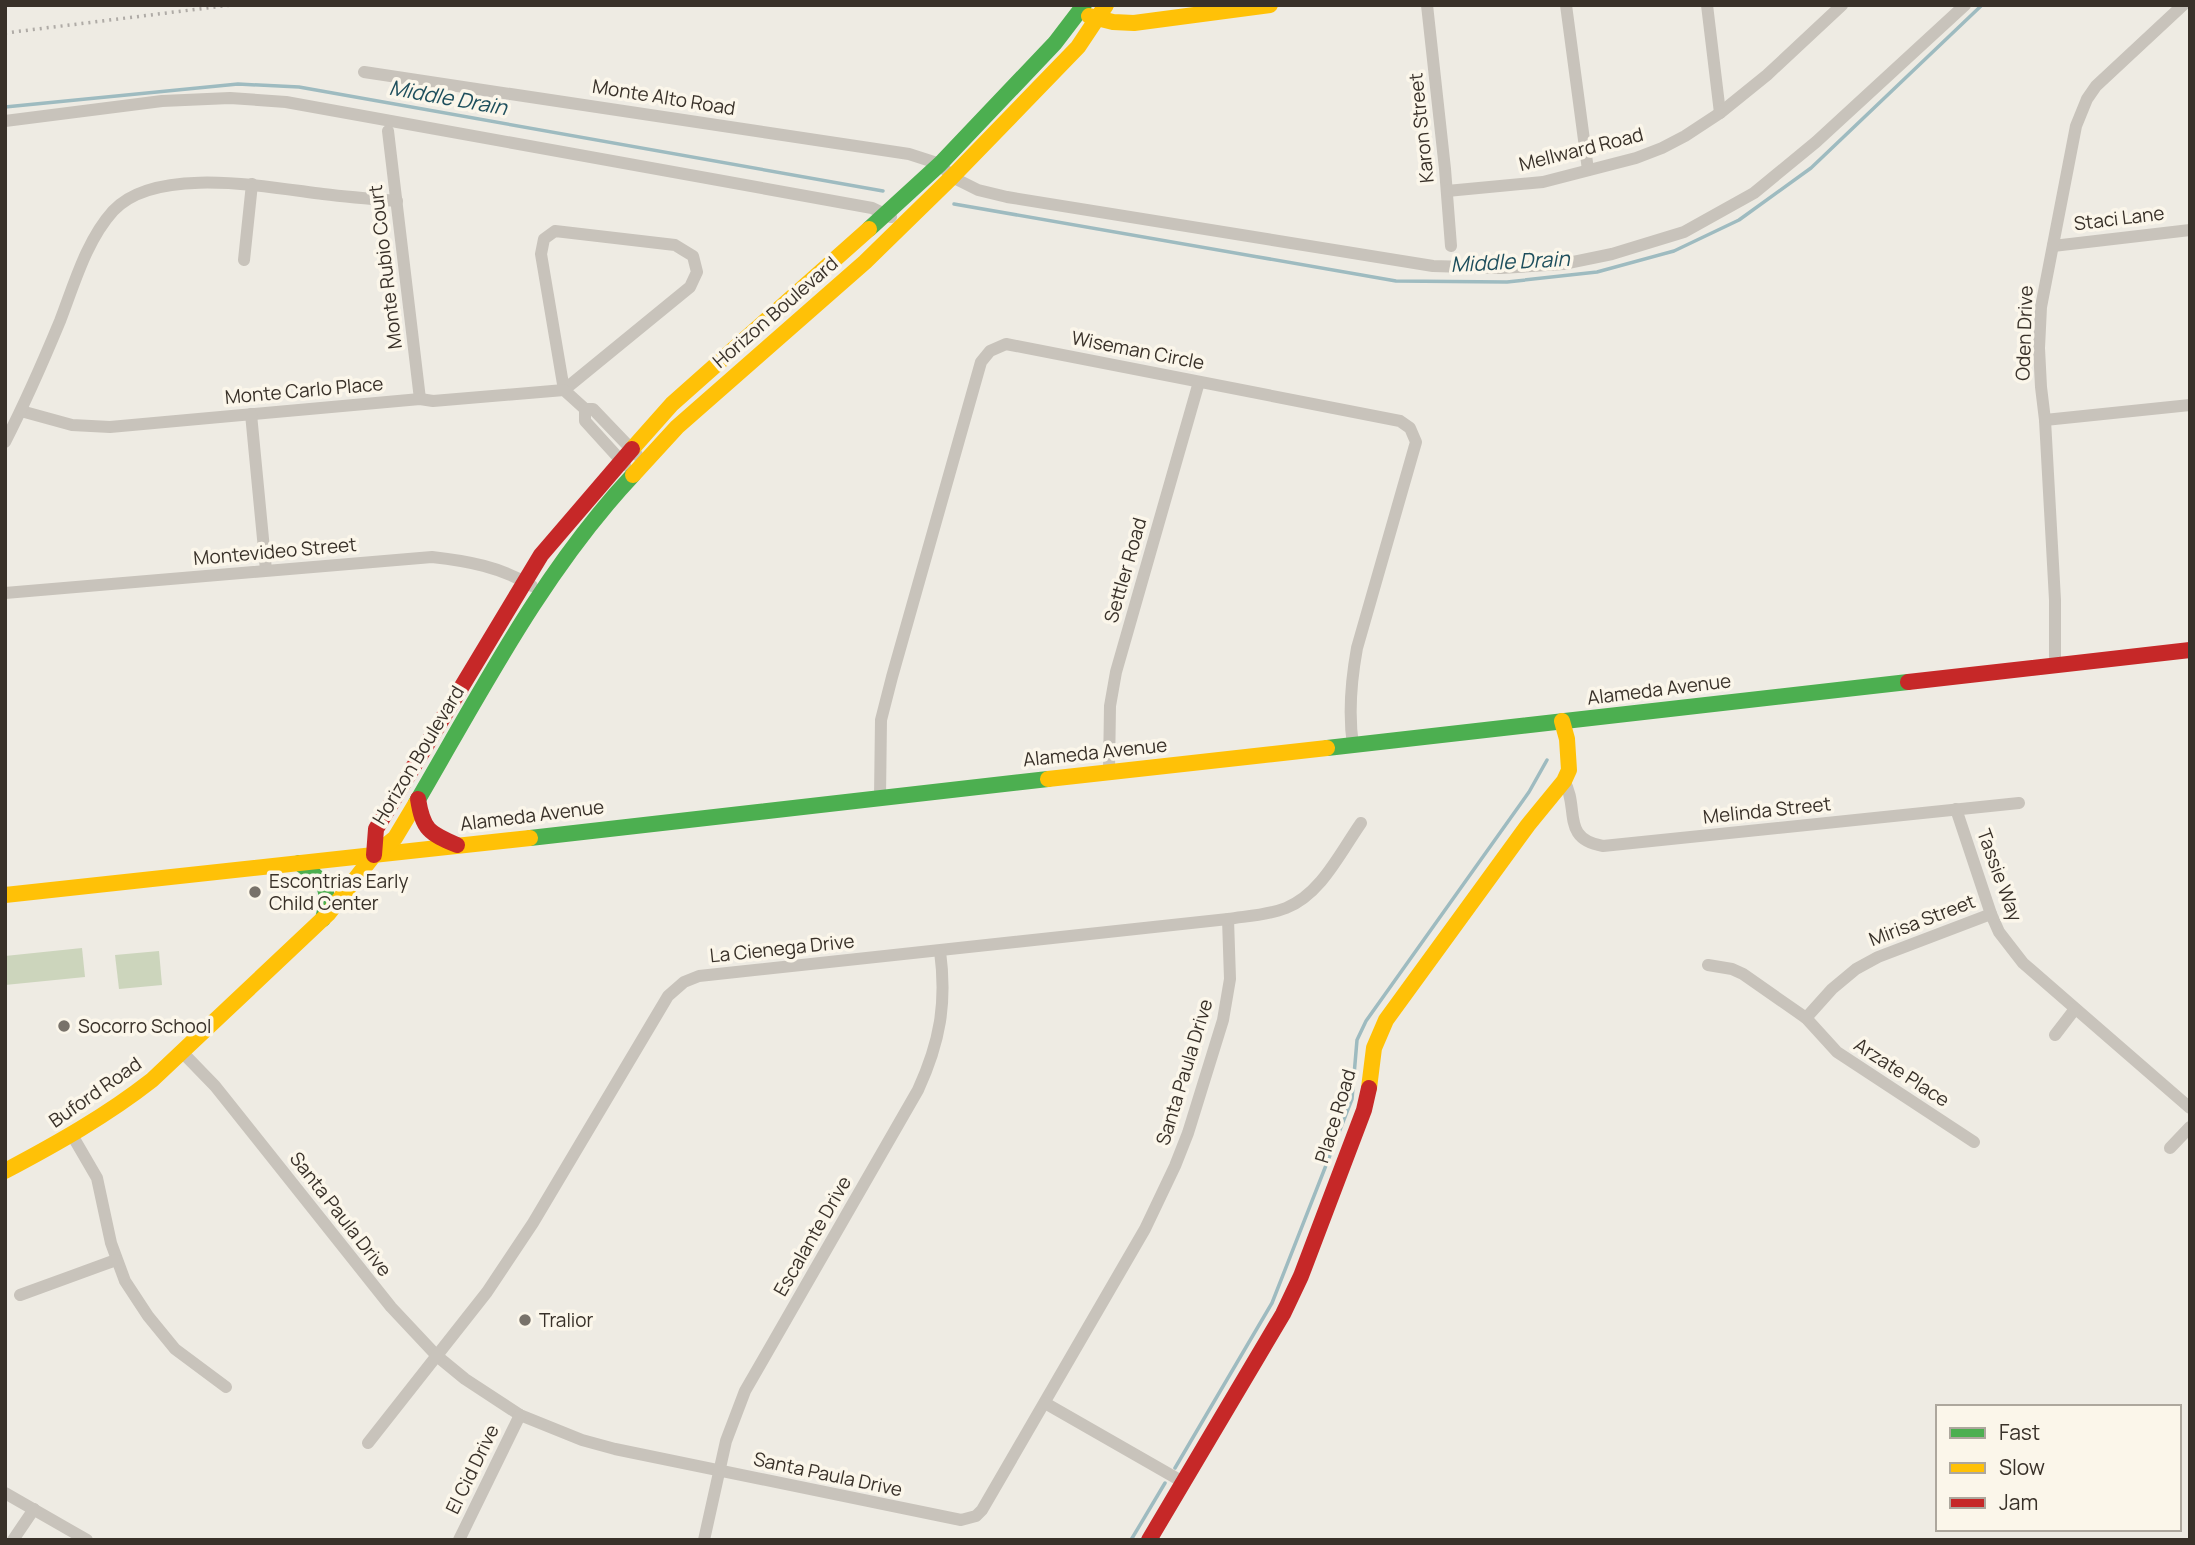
<svg xmlns="http://www.w3.org/2000/svg" width="2195" height="1545" viewBox="0 0 2195 1545" font-family="Manrope,sans-serif">
<style>
.green{fill:#ccd5bc}
.lines{fill:none;stroke-linecap:round;stroke-linejoin:round}
.stream{stroke:#9ebbc0;stroke-width:3.5}
.street{stroke:#c8c3bb;stroke-width:12}
.fast{stroke:#4caf50;stroke-width:16}
.slow{stroke:#ffc107;stroke-width:16}
.jam{stroke:#c62828;stroke-width:16}
.rail{stroke:#afaba6;stroke-width:3.5;stroke-dasharray:2 5;stroke-linecap:butt}
.poi-dot{fill:#78726a;stroke:#fbf6ea;stroke-width:2.5}
.labels{text-anchor:middle;stroke-width:7;stroke-linejoin:round;paint-order:stroke}
.street-label{font-size:19px;fill:#393129;stroke:#fbf6ea}
.poi-label{font-size:19px;fill:#393129;stroke:#fbf6ea;text-anchor:start}
.water-label{font-size:21px;font-style:italic;fill:#1d4e5c;stroke:#fbf6ea}
</style>
<rect width="100%" height="100%" fill="#eeebe3"/>
<!-- green -->
<g class="green">
<path d="M82,948L85,977L5,985V956Z"/>
<path d="M159,951L162,985L119,989L115,955Z"/>
</g>
<g class="lines">
<!-- stream -->
<g class="stream">
<path d="M5,107L238,84L299,87L883,191"/>
<path d="M954,204L1396,281L1507,282L1597,272L1674,251L1739,220L1811,168L1982,5"/>
<path d="M1175,1468L1272,1303L1352,1099L1357,1040L1366,1021L1529,792L1547,760"/>
<path d="M1131,1540L1165,1483"/>
</g>
<!-- street -->
<g class="street">
<path d="M1427,5L1445,169L1451,246"/>
<path d="M1566,5L1588,170"/>
<path d="M1707,5L1720,113"/>
<path d="M364,72L909,154L940,164L952,177L978,190L1007,197L1433,266L1501,268L1563,264L1612,254L1684,232L1754,193L1816,142L1965,5"/>
<path d="M5,121L162,101L230,98L286,102L872,208L891,217"/>
<path d="M388,131L420,399"/>
<path d="M1447,191L1543,182L1636,158L1662,148L1685,136L1720,113L1767,75L1842,5"/>
<path d="M555,231L675,245L693,256L697,272L690,287L564,390L541,254L544,239Z"/>
<path d="M2053,246L2190,230"/>
<path d="M244,260L252,184"/>
<path d="M21,411L72,425L110,427L420,399L433,401L564,390L585,409"/>
<path d="M251,414L266,570"/>
<path d="M2045,420L2190,405"/>
<path d="M5,442C25,403 43,362 60,321C74,285 86,241 113,211C155,165 267,187 323,194C348,197 372,199 397,201"/>
<path d="M625,465L585,421V409H593L637,455"/>
<path d="M5,593L432,557C468,561 501,567 532,586"/>
<path d="M2055,665V600L2045,420L2041,387L2039,348L2041,307L2076,126L2087,99L2096,86L2183,5"/>
<path d="M1109,771L1110,706L1116,672L1199,382"/>
<path d="M1564,781C1580,807 1560,839 1603,846L2019,803"/>
<path d="M880,797L881,720L892,677L981,362L990,351L1006,344L1400,421L1410,428L1416,442L1357,648C1351,681 1348,712 1353,745"/>
<path d="M1956,809L1991,914L1999,932L2023,963L2190,1108"/>
<path d="M1708,965L1732,969L1743,974L1806,1018L1837,1052L1974,1142"/>
<path d="M1806,1018L1832,989L1856,969L1878,957L1991,914"/>
<path d="M2055,1035L2075,1009"/>
<path d="M182,1052L215,1086L391,1307L437,1356L465,1379L520,1415L582,1440L615,1449L961,1520L976,1516L982,1510L1145,1229L1175,1166L1188,1133L1223,1020L1230,979L1228,919"/>
<path d="M72,1135L97,1178L111,1243L125,1281L148,1316L175,1349L226,1387"/>
<path d="M2170,1148L2190,1127"/>
<path d="M20,1295L116,1260"/>
<path d="M1045,1403L1183,1482"/>
<path d="M368,1443L487,1292L533,1223L668,996L684,982L699,976L1228,919C1247,916 1268,915 1286,908C1321,894 1340,853 1361,823"/>
<path d="M5,1493L87,1540"/>
<path d="M13,1540L34,1509"/>
<path d="M459,1540L520,1415"/>
<path d="M704,1540L726,1441L745,1391L918,1090C940,1042 947,1003 940,951"/>
</g>
<!-- fast -->
<g class="fast">
<path d="M869,229L940,164L1055,43L1084,5"/>
<path d="M1327,748L1908,682"/>
<path d="M416,803C482,690 543,571 633,475"/>
<path d="M530,838L1048,779"/>
<path d="M299,863C324,882 332,886 323,919"/>
</g>
<!-- slow -->
<g class="slow">
<path d="M1089,16L1113,22L1134,23L1270,5"/>
<path d="M632,449L672,404L869,229"/>
<path d="M633,475L677,427L865,262L952,177L1078,47L1106,5"/>
<path d="M1048,779L1327,748"/>
<path d="M5,895L530,838"/>
<path d="M1369,1088L1374,1048L1386,1020L1528,825L1564,781L1569,770L1567,739L1562,721"/>
<path d="M5,1171C56,1144 106,1116 152,1080L328,914L374,855L395,838L416,803"/>
</g>
<!-- jam -->
<g class="jam">
<path d="M1908,682L2190,650"/>
<path d="M418,799C423,830 429,833 457,845"/>
<path d="M374,855L376,829L541,555L632,449"/>
<path d="M1149,1540L1283,1314L1301,1276L1364,1110L1369,1088"/>
</g>
<!-- rail -->
<path class="rail" d="M5,33L231,5"/>
</g>
<!-- markers -->
<g class="poi-dot">
<circle cx="255" cy="892" r="7"/>
<circle cx="64" cy="1026" r="7"/>
<circle cx="525" cy="1320" r="7"/>
</g>
<g class="labels">
<!-- street labels -->
<g class="street-label">
<text transform="translate(664 97) rotate(9)" y="7">Monte Alto Road</text>
<text transform="translate(1421 128) rotate(-96)" y="7">Karon Street</text>
<text transform="translate(1581 149) rotate(-14)" y="7">Mellward Road</text>
<text transform="translate(2119 218) rotate(-7)" y="7">Staci Lane</text>
<text transform="translate(385 267) rotate(-97)" y="7">Monte Rubio Court</text>
<text transform="translate(775 312) rotate(-41)" y="7">Horizon Boulevard</text>
<text transform="translate(2024 333) rotate(-88)" y="7">Oden Drive</text>
<text transform="translate(1138 350) rotate(11)" y="7">Wiseman Circle</text>
<text transform="translate(304 390) rotate(-5)" y="7">Monte Carlo Place</text>
<text transform="translate(275 551) rotate(-5)" y="7">Montevideo Street</text>
<text transform="translate(1125 570) rotate(-74)" y="7">Settler Road</text>
<text transform="translate(1659 689) rotate(-7)" y="7">Alameda Avenue</text>
<text transform="translate(1095 752) rotate(-6)" y="7">Alameda Avenue</text>
<text transform="translate(418 755) rotate(-59)" y="7">Horizon Boulevard</text>
<text transform="translate(1767 810) rotate(-6)" y="7">Melinda Street</text>
<text transform="translate(532 815) rotate(-7)" y="7">Alameda Avenue</text>
<text transform="translate(2000 875) rotate(70)" y="7">Tassie Way</text>
<text transform="translate(1922 920) rotate(-21)" y="7">Mirisa Street</text>
<text transform="translate(782 948) rotate(-6)" y="7">La Cienega Drive</text>
<text transform="translate(1184 1072) rotate(-73)" y="7">Santa Paula Drive</text>
<text transform="translate(1902 1072) rotate(33)" y="7">Arzate Place</text>
<text transform="translate(95 1092) rotate(-35)" y="7">Buford Road</text>
<text transform="translate(1335 1116) rotate(-73)" y="7">Place Road</text>
<text transform="translate(341 1214) rotate(52)" y="7">Santa Paula Drive</text>
<text transform="translate(812 1236) rotate(-60)" y="7">Escalante Drive</text>
<text transform="translate(472 1469) rotate(-64)" y="7">El Cid Drive</text>
<text transform="translate(828 1474) rotate(12)" y="7">Santa Paula Drive</text>
</g>
<!-- poi labels -->
<g class="poi-label">
<text x="269" y="888">Escontrias Early<tspan x="269" dy="22">Child Center</tspan></text>
<text x="78" y="1033">Socorro School</text>
<text x="539" y="1327">Tralior</text>
</g>
<!-- water labels -->
<g class="water-label">
<text transform="translate(448 98) rotate(10)" y="7">Middle Drain</text>
<text transform="translate(1510 262) rotate(-3)" y="7">Middle Drain</text>
</g>
</g>
<!-- border -->
<rect width="2195" height="1545" fill="none" stroke="#393129" stroke-width="14"/>
<!-- legend -->
<rect x="1936" y="1405" width="245" height="126" fill="#fbf6ea" stroke="#ada79d" stroke-width="2"/>
<rect x="1950" y="1428" width="35" height="10" fill="#4caf50" stroke="#ada79d" stroke-width="2"/>
<text x="1999" y="1440" font-size="21" fill="#393129">Fast</text>
<rect x="1950" y="1463" width="35" height="10" fill="#ffc107" stroke="#ada79d" stroke-width="2"/>
<text x="1999" y="1475" font-size="21" fill="#393129">Slow</text>
<rect x="1950" y="1498" width="35" height="10" fill="#c62828" stroke="#ada79d" stroke-width="2"/>
<text x="1999" y="1510" font-size="21" fill="#393129">Jam</text>
</svg>
